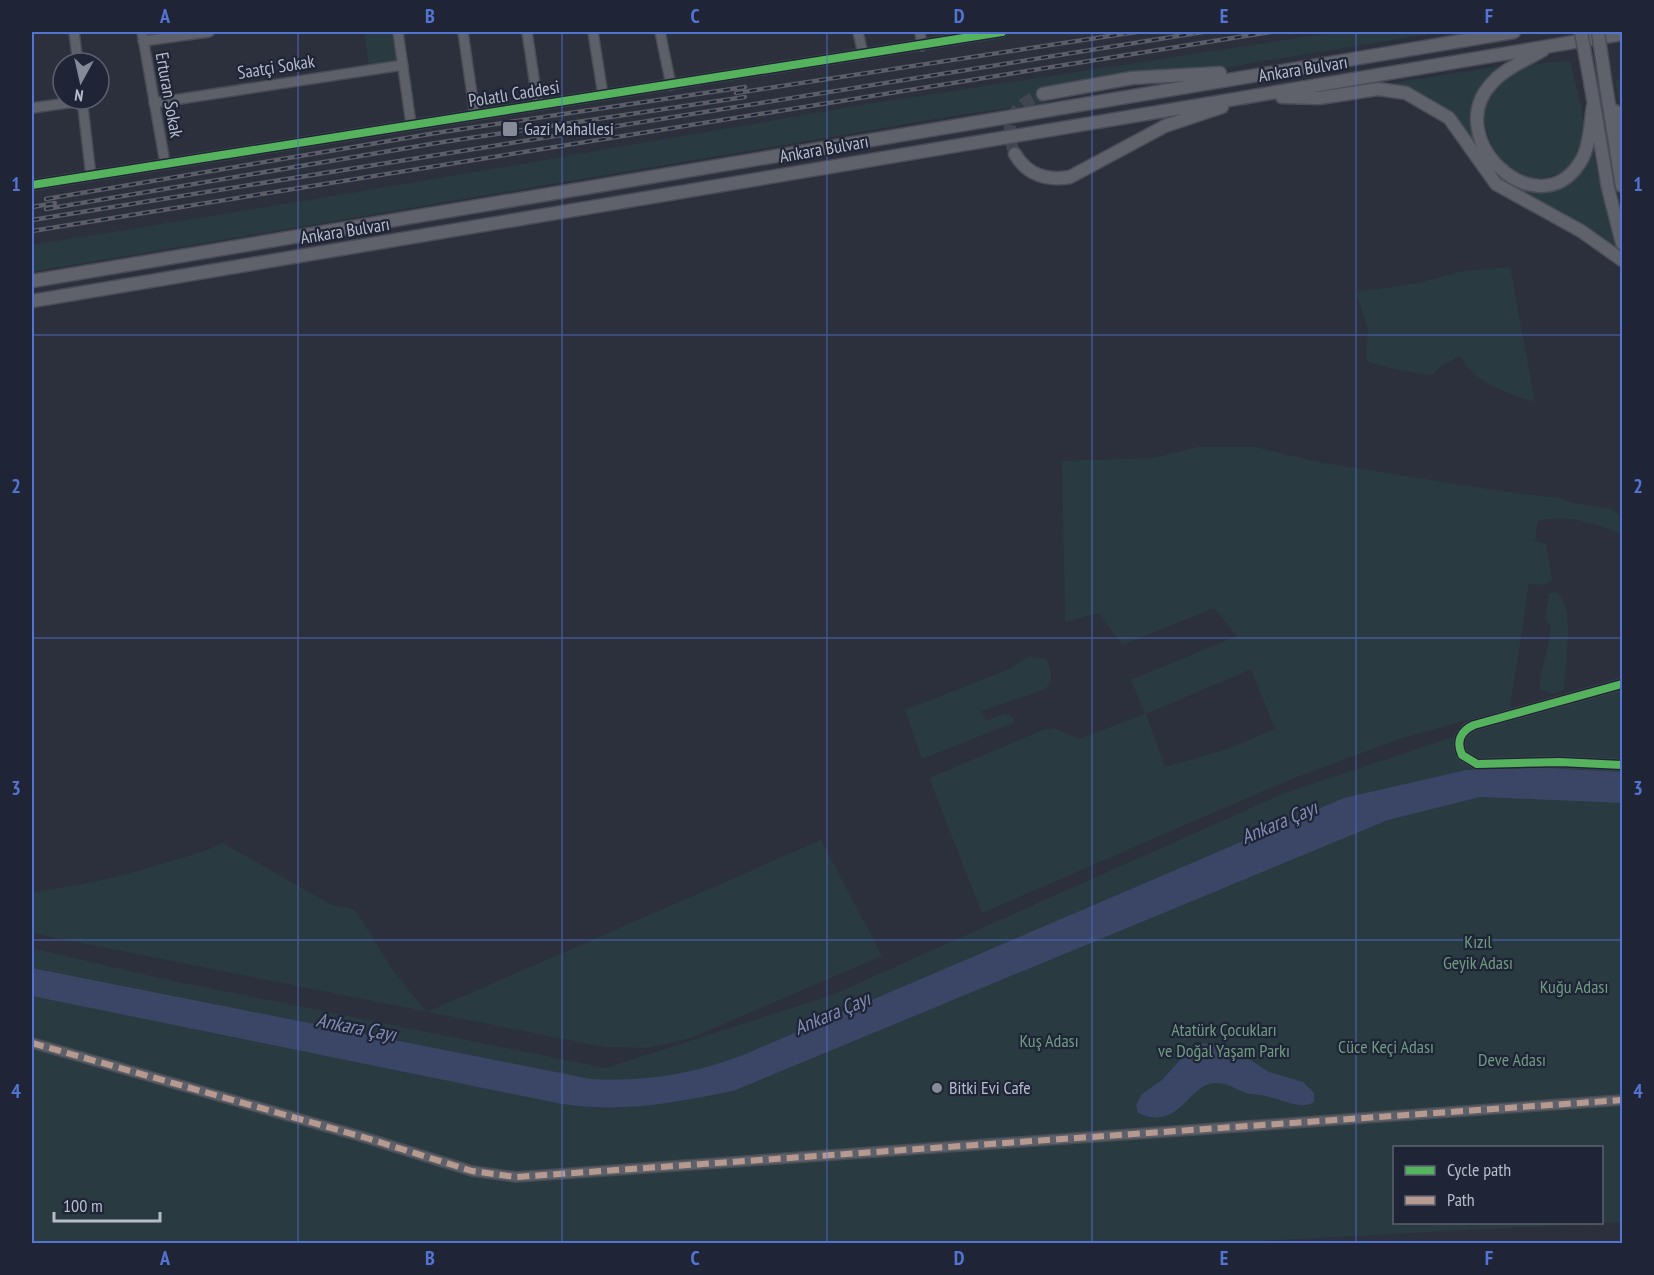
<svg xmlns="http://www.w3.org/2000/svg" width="1654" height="1275" font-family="'PT Sans Narrow',sans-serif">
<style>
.green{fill:#293a41;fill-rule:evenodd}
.water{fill:#3b4566}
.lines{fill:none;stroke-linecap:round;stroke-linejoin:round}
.major-tunnel{stroke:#414551;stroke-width:12;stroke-dasharray:12 6;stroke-linecap:butt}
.minor-casing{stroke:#484c55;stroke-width:12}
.major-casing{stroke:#4a4d58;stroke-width:15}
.minor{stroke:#5d6069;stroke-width:9}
.major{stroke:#5f626b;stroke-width:12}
.rail-casing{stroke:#5b5e67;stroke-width:4.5}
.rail{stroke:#1f2537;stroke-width:2;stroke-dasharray:7;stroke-linecap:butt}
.major-bridge-casing{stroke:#4a4d58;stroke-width:15;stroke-linecap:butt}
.major-bridge{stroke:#5f626b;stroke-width:12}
.quiet{stroke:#b69a8f;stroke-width:6;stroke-dasharray:12 6;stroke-linecap:butt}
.cycleway-casing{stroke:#1f2537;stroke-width:11}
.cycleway{stroke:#56b35d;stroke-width:8}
.grid{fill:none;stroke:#5374d3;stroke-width:1.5;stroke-opacity:0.55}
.poi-dot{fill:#868b99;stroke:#1f2537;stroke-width:2}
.labels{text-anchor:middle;stroke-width:4.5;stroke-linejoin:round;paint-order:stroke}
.street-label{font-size:18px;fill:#b7bccb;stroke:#1f2537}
.poi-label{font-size:18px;fill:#b7bccb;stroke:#1f2537;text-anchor:start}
.park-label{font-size:18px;fill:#6f9c81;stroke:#1f2537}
.water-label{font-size:20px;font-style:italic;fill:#7f8cb2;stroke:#1f2537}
.neatline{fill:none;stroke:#5374d3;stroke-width:2}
.grid-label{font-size:20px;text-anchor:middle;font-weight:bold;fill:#5374d3}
</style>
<rect width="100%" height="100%" fill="#2c303c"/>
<!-- green -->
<path class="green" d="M364 32H395L399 60 369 65Z
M1337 32H1441L1210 70 1138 71 1043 94 1046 103 965 114 32 272V245L364 191 862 105Z
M1621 51H1622V113L1615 80 1622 78Z
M1570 61C1576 89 1591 128 1580 156 1577 163 1569 167 1563 171 1502 206 1449 96 1516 70 1533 63 1552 62 1570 61Z
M1501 66V69C1448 104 1479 189 1541 190 1549 190 1555 190 1563 185 1574 178 1582 159 1590 148L1592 149 1616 248 1587 228 1499 182 1447 113 1429 97 1393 83Z
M1510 267 1535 402C1506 393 1474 383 1460 356L1442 365 1432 375 1390 368 1366 361 1368 330 1356 292 1414 284 1463 271Z
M1197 447H1255L1318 462 1507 492 1560 498 1573 503 1609 508 1622 516V534C1594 523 1568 514 1538 521L1535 541 1546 544 1552 581 1542 585 1529 584 1510 708 1402 738 1289 780 982 913 929 778 1043 730 1054 728 1079 739 1145 714 1131 680 1237 636 1214 608 1122 645 1099 613 1065 622 1062 461 1154 458ZM1251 669 1275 729 1227 749 1165 767 1146 714Z
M1557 592C1576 607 1565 666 1564 690L1553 694 1540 690C1539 667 1550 649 1551 626L1545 620 1549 593Z
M1028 657 1046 659C1052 671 1053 678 1046 689L981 711 986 721 1005 713 1014 719 1013 723 922 759 905 710 1007 670Z
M1622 684V1222L1202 1244H32V948L155 977 606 1068 832 995 1282 794 1567 699ZM1394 1148H1602V1222H1394Z
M821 840 882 956 691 1038 648 1048 604 1047 32 933V892C76 887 119 877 162 864 183 857 203 853 223 843L330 904 355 910 394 972 427 1012Z"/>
<!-- water -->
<path class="water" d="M1526 767 1622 772V803L1480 797 1388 820 733 1091C672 1103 625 1113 562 1104L32 996V968L591 1079C645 1082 693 1074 743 1055L1344 798 1466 770Z
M1201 1043 1229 1046 1269 1072 1303 1082 1314 1093V1102C1300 1111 1279 1098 1265 1096 1259 1094 1252 1095 1246 1093 1236 1089 1226 1082 1215 1083 1187 1084 1181 1132 1138 1113L1136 1105 1142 1094 1162 1080 1188 1051Z"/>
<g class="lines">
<!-- major-tunnel -->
<path class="major-tunnel" d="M1015 154C1002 124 1013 104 1043 94"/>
<defs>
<path id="minor" d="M74 32 78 63
M142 32 165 163
M398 32 411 124
M463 32 475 115
M527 32 538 105
M593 32 603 95
M660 32 671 85
M858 32 863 54
M920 32 922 46
M143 41 209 32
M82 99 91 176
M154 103 403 65
M32 108 82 101
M32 185 1002 32
M1622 684 1474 725C1460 731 1456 742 1462 755L1477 764 1560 762 1622 765
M32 1043 363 1137 472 1171 516 1177 1622 1100"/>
<path id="major" d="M1543 50C1526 60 1506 68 1493 82 1439 137 1536 228 1579 164 1590 149 1590 124 1593 106
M1606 86 1622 186
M1591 87 1608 188 1622 243
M1043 94 1132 78 1220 73
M1282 97 1319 98 1378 89 1406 93 1449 118 1496 184 1581 231 1622 260
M1615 111 1622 133
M1015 154C1027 175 1047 181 1070 177L1165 126 1222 107
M32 281 1514 32
M32 301 1622 34"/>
</defs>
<!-- minor casing -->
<use href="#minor" class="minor-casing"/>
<!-- major casing -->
<use href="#major" class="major-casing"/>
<!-- minor -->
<use href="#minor" class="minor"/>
<!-- major -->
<use href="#major" class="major"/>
<defs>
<path id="rail" d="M736 93 1136 32
M46 199 442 132 745 87
M32 207 55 203
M46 209 443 142 745 97
M32 220 1203 32
M32 231 1270 32"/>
</defs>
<!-- rail casing -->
<use href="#rail" class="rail-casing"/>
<!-- rail -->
<use href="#rail" class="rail"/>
<defs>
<path id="major-bridge" d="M1581 32 1591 87
M1598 32 1606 86"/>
</defs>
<!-- major-bridge casing -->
<use href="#major-bridge" class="major-bridge-casing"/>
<!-- major-bridge -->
<use href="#major-bridge" class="major-bridge"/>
<!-- quiet -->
<path class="quiet" d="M32 1043 363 1137 472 1171 516 1177 1622 1100"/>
<defs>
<path id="cycleway" d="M32 185 1002 32
M1622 684 1474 725C1460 731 1456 742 1462 755L1477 764 1560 762 1622 765"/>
</defs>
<!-- cycleway casing -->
<use href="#cycleway" class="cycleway-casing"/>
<!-- cycleway -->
<use href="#cycleway" class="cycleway"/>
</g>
<!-- grid -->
<path class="grid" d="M298 32V1244M562 32V1244M827 32V1244M1092 32V1244M1356 32V1244M32 335H1622M32 638H1622M32 940H1622"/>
<!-- markers -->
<g class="poi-dot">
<rect x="502" y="121" width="16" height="16" rx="3"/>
<circle cx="937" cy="1088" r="6"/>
</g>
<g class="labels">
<!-- street labels -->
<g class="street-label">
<text transform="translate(276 67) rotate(-9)" y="6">Saatçi Sokak</text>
<text transform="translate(1303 69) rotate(-9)" y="6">Ankara Bulvarı</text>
<text transform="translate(514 94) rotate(-9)" y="6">Polatlı Caddesi</text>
<text transform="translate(169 95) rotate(80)" y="6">Erturan Sokak</text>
<text transform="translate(824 149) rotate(-10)" y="6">Ankara Bulvarı</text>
<text transform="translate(345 231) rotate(-9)" y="6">Ankara Bulvarı</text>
</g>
<!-- poi labels -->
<g class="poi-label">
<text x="524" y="135">Gazi Mahallesi</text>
<text x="949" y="1094">Bitki Evi Cafe</text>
</g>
<!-- park labels -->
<g class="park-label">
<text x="1478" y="948">Kızıl<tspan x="1478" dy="21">Geyik Adası</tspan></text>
<text x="1574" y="993">Kuğu Adası</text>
<text x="1224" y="1036">Atatürk Çocukları<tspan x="1224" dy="21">ve Doğal Yaşam Parkı</tspan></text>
<text x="1049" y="1047">Kuş Adası</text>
<text x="1386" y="1053">Cüce Keçi Adası</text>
<text x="1512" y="1066">Deve Adası</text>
</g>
<!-- water labels -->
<g class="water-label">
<text transform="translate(1279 822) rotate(-23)" y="7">Ankara Çayı</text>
<text transform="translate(832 1013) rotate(-23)" y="7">Ankara Çayı</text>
<text transform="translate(356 1027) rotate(11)" y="7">Ankara Çayı</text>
</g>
</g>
<!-- border -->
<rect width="1654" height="1275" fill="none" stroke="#1f2537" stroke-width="66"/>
<!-- legend -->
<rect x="1393" y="1146" width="210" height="78" fill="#1f2537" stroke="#5c6172" stroke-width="1.5"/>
<rect x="1405" y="1166" width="30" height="9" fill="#56b35d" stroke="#5c6172" stroke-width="1.5"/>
<text x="1447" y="1176" font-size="18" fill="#b7bccb">Cycle path</text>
<rect x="1405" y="1196" width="30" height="9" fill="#b69a8f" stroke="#5c6172" stroke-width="1.5"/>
<text x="1447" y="1206" font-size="18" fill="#b7bccb">Path</text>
<!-- north arrow -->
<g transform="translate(81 81) rotate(188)"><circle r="28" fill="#1f2537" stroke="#5c6172" stroke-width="1.5"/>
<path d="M0-4.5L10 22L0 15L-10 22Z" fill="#868b99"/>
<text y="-9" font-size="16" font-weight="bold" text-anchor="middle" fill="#b7bccb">N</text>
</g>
<!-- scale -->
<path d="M54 1212v9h106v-9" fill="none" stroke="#b7bccb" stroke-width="3"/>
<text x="63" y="1212" font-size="18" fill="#b7bccb" stroke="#1f2537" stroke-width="4.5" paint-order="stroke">100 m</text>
<rect x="33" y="33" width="1588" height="1209" class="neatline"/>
<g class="grid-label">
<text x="165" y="23">A</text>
<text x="430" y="23">B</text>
<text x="695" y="23">C</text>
<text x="959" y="23">D</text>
<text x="1224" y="23">E</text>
<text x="1489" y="23">F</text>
<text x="16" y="191">1</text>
<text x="1638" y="191">1</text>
<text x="16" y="493">2</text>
<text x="1638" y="493">2</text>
<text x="16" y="795">3</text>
<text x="1638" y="795">3</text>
<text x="16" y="1098">4</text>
<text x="1638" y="1098">4</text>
<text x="165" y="1265">A</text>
<text x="430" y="1265">B</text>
<text x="695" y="1265">C</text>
<text x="959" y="1265">D</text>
<text x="1224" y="1265">E</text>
<text x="1489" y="1265">F</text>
</g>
</svg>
